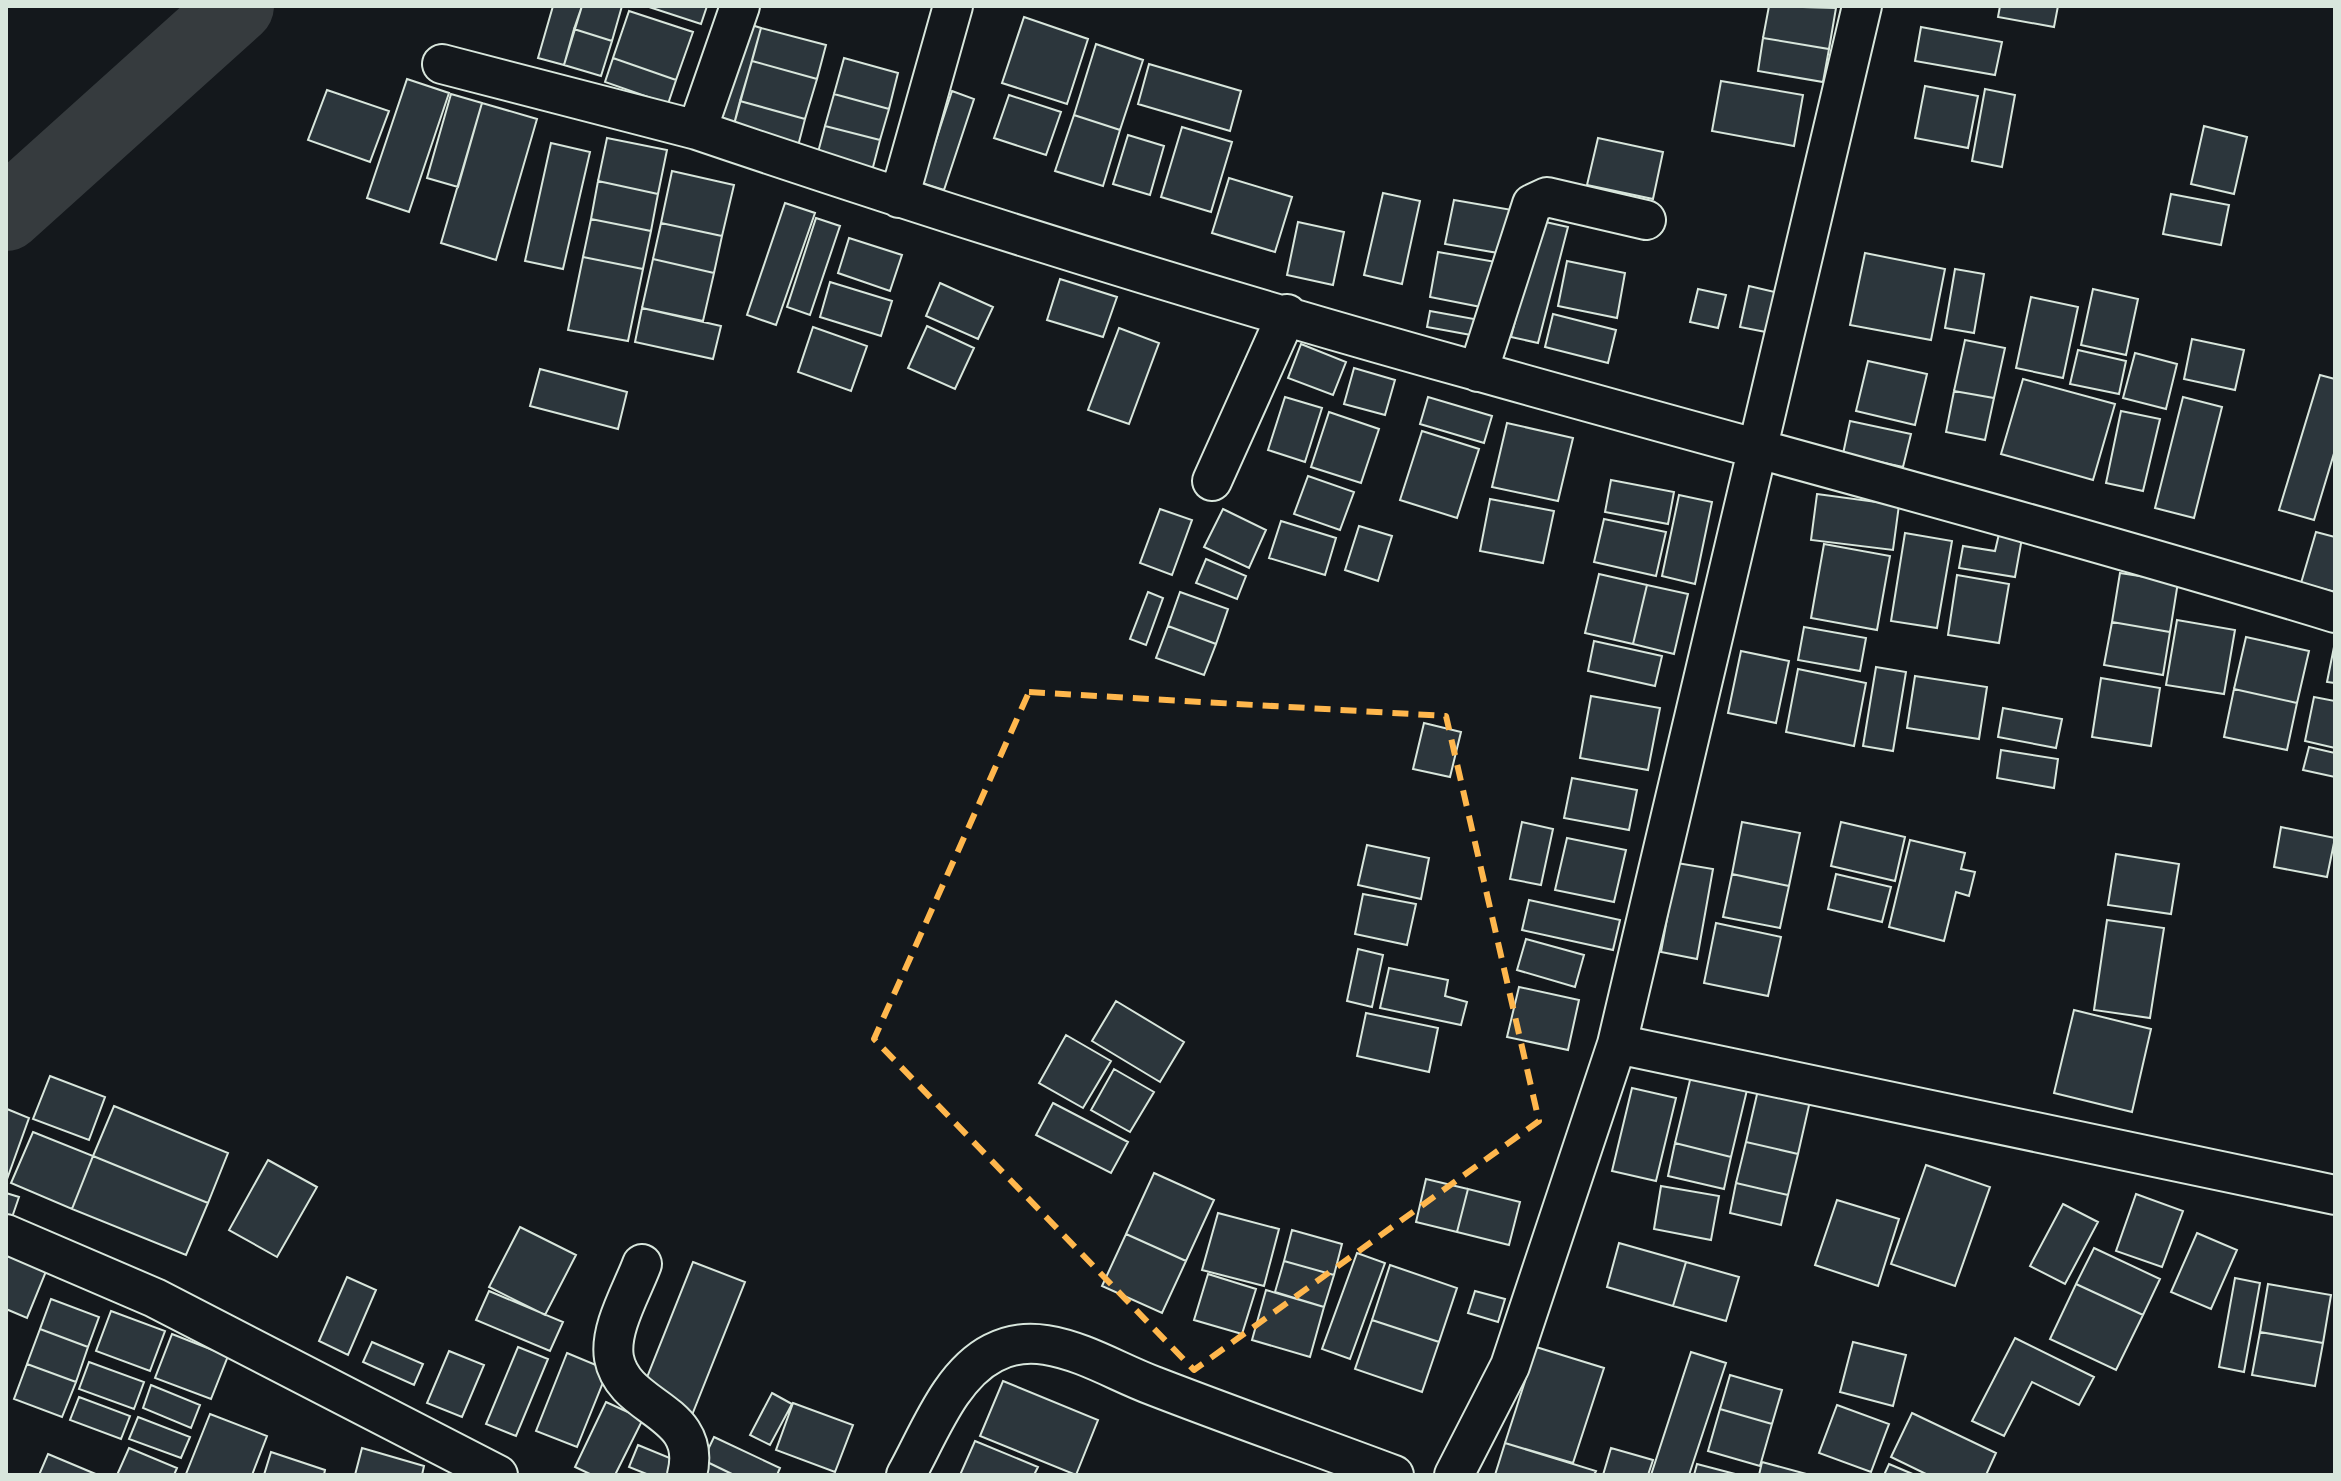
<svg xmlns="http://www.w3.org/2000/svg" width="2341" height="1481" font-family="Cabin,sans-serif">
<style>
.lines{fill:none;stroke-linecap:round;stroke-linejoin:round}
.river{stroke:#363b3e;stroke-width:74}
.building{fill:#2c363c;stroke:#d8e6dc;stroke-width:2}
.minor-casing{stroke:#d8e6dc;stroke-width:42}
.minor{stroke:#14181c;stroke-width:38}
.marked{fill:none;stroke:#ffb74d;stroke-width:6;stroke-dasharray:16 10;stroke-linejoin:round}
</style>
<rect width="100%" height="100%" fill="#14181c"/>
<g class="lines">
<!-- river -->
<path class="river" d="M6 214 237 6"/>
</g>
<!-- building -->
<path class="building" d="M553 6H582L564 65 538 58Z
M582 6H622L612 41 574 29Z
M646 6H707L701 24Z
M1769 6 1836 8 1829 49 1763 38Z
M2000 6H2058L2054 27 1998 17Z
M629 11 693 32 676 80 613 58Z
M1024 17 1088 39 1067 104 1002 83Z
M739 21 761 28 733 128 712 122Z
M1921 27 2002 42 1995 75 1915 61Z
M761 28 826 45 817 79 752 61Z
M574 29 612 41 601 76 564 65Z
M1763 38 1829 49 1823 82 1758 71Z
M1096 44 1143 60 1120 130 1074 115Z
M613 58 676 80 668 104 605 82Z
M844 58 898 73 889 109 834 94Z
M752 61 817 79 805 119 740 101Z
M1149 64 1241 91 1230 131 1138 104Z
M407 79 449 93 409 212 367 198Z
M1721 81 1803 95 1794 146 1712 131Z
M1925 86 1978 96 1968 148 1915 138Z
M1985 89 2015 95 2002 167 1972 161Z
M327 90 389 111 370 162 308 140Z
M952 91 974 99 944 190 922 183Z
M451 94 482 103 458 187 427 178Z
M834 94 889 109 880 140 825 126Z
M1009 95 1061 112 1046 155 994 138Z
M740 101 805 119 798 146 733 128Z
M482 103 537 119 496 260 441 243Z
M1074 115 1120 130 1103 186 1055 171Z
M825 126 880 140 872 171 817 156Z
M2204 126 2247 137 2234 194 2191 184Z
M1182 127 1232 142 1211 212 1161 197Z
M1128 135 1164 146 1150 195 1113 184Z
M607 138 667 150 658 194 598 181Z
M1598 138 1663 152 1653 199 1587 185Z
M551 143 590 152 563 269 525 261Z
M672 171 734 185 722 236 661 223Z
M1229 178 1292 197 1275 252 1212 233Z
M598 181 658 194 651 231 591 219Z
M1383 193 1420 201 1402 284 1364 275Z
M2171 194 2229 205 2221 245 2163 234Z
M1454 200 1512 210 1504 254 1445 244Z
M785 203 815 213 776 325 747 315Z
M816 218 840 226 810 315 787 307Z
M591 219 651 231 643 269 583 257Z
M1541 221 1568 227 1538 343 1511 337Z
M1298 222 1344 232 1333 285 1287 275Z
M661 223 722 236 714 273 653 259Z
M849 238 902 255 890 291 838 273Z
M1438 252 1496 262 1486 308 1430 297Z
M1865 253 1945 269 1931 340 1850 325Z
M583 257 643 269 628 341 568 330Z
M653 259 714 273 703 321 642 308Z
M1567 261 1625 273 1617 318 1558 306Z
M1955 269 1984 274 1974 333 1945 328Z
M1060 279 1117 297 1103 337 1047 320Z
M830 282 892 301 881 336 820 317Z
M940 283 993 307 978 339 926 316Z
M1749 286 1779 293 1771 333 1740 327Z
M1698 289 1726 295 1718 328 1690 322Z
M2093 289 2138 299 2126 355 2081 345Z
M2031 297 2078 307 2063 378 2016 368Z
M642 308 721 326 713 359 635 342Z
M1430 311 1485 321 1482 337 1427 327Z
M1553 314 1616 330 1608 363 1545 347Z
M927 326 974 348 955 389 908 368Z
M813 327 867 346 851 391 798 372Z
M1119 328 1159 343 1129 424 1088 410Z
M2192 339 2244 350 2235 390 2184 379Z
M1965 340 2005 348 1994 398 1954 391Z
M1301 344 1346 362 1333 395 1288 378Z
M2078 350 2126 361 2119 394 2070 384Z
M2135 353 2177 364 2166 409 2123 398Z
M1868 361 1927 374 1915 425 1856 411Z
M1354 368 1395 380 1385 415 1344 404Z
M540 369 627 392 618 429 530 406Z
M2320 375 2335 379V450L2314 520 2279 510Z
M2023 379 2115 404 2093 480 2001 454Z
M1954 391 1994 398 1985 440 1946 432Z
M1285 397 1322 408 1305 462 1268 450Z
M1428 397 1492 416 1484 443 1420 424Z
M2183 397 2222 407 2194 518 2155 508Z
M2121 411 2160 419 2143 491 2106 483Z
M1329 412 1379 429 1361 483 1311 467Z
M1850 421 1911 434 1903 467 1843 454Z
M1507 423 1573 438 1558 501 1492 487Z
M1422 431 1479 449 1457 518 1400 500Z
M1308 476 1354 492 1340 530 1294 514Z
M1611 480 1674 492 1668 524 1605 512Z
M1817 494 1899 505 1893 550 1811 540Z
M1679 495 1712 502 1695 584 1662 576Z
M1490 499 1554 511 1543 563 1480 551Z
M1160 509 1192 520 1172 575 1140 563Z
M1223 509 1266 530 1249 568 1204 547Z
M1604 519 1666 532 1656 576 1594 562Z
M1281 521 1336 538 1325 575 1269 558Z
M1359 526 1392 536 1378 581 1345 570Z
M2316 532 2335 537V592L2301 583Z
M1905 533 1952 541 1937 628 1891 621Z
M1999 534 2022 538 2015 577 1959 568 1963 546 1995 551Z
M1824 544 1890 556 1877 630 1811 618Z
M1206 559 1246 576 1237 599 1196 583Z
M2120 573 2178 582 2170 632 2112 622Z
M1599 574 1647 585 1633 644 1585 633Z
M1957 575 2009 584 1999 643 1948 635Z
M1647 585 1688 594 1674 654 1633 644Z
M1148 592 1163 598 1146 645 1130 639Z
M1180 592 1228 609 1216 644 1168 626Z
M2177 620 2235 630 2224 694 2166 685Z
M2112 622 2170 632 2163 675 2104 665Z
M1168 626 1216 644 1204 675 1156 658Z
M1804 627 1866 638 1860 671 1798 660Z
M2246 637 2309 651 2297 703 2234 689Z
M1594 641 1662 656 1655 686 1588 671Z
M2335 642V683L2327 682Z
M1741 651 1789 661 1776 723 1728 713Z
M1876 667 1906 672 1893 751 1863 746Z
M1798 669 1866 683 1854 746 1786 732Z
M1915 676 1987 687 1979 739 1907 728Z
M2101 678 2160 688 2151 746 2092 737Z
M2234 689 2297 703 2287 750 2224 737Z
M1591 696 1660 708 1648 770 1580 758Z
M2314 697 2335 701V748L2305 741Z
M2003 708 2062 719 2056 748 1998 737Z
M1424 723 1461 732 1450 777 1413 769Z
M2309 747 2335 753V777L2303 770Z
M2001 750 2058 759 2054 788 1997 778Z
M1572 778 1637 790 1629 830 1564 818Z
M1522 822 1553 829 1541 885 1510 879Z
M1742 822 1800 833 1789 886 1732 874Z
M1841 822 1905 837 1895 881 1831 866Z
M2281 827 2335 838 2327 877 2274 867Z
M1567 838 1626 850 1614 902 1555 890Z
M1910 840 1965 853 1961 869 1975 872 1969 896 1956 892 1944 941 1889 927Z
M1367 845 1429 858 1421 899 1358 885Z
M2116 854 2179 864 2171 914 2108 905Z
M1677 863 1713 869 1697 959 1661 952Z
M1732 874 1789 886 1780 928 1723 917Z
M1836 874 1891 887 1882 922 1828 909Z
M1363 894 1416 904 1407 945 1355 934Z
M1529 900 1620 920 1613 950 1522 930Z
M2107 920 2164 928 2150 1018 2094 1010Z
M1716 923 1781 937 1768 996 1704 983Z
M1526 939 1584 955 1575 987 1517 970Z
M1358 949 1383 955 1372 1007 1347 1001Z
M1389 968 1448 980 1445 996 1467 1002 1461 1025 1380 1008Z
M1519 987 1579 1000 1568 1050 1507 1037Z
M1116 1001 1184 1042 1160 1082 1092 1041Z
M2074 1010 2151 1029 2132 1112 2054 1093Z
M1366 1013 1438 1028 1429 1072 1357 1056Z
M1066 1035 1111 1061 1083 1108 1039 1083Z
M1114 1069 1154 1092 1130 1132 1091 1110Z
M50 1076 105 1097 89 1140 33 1119Z
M1691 1076 1747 1090 1731 1157 1675 1143Z
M1632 1088 1676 1098 1656 1181 1612 1171Z
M1758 1090 1810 1101 1798 1154 1746 1142Z
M1053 1103 1128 1142 1111 1173 1036 1135Z
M114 1106 228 1153 208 1203 93 1156Z
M7 1109 29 1118 6 1182V1112Z
M33 1132 93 1156 72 1209 11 1183Z
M1746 1142 1798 1154 1788 1195 1736 1183Z
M1675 1143 1731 1157 1724 1189 1668 1176Z
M93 1156 208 1203 186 1255 72 1209Z
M268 1160 317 1187 277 1257 229 1230Z
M1926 1165 1990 1187 1955 1286 1891 1264Z
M1154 1173 1214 1200 1186 1261 1126 1234Z
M1426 1179 1468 1189 1457 1232 1416 1222Z
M1736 1183 1788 1195 1781 1225 1730 1213Z
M1661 1186 1719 1196 1711 1240 1654 1229Z
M1468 1189 1520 1202 1509 1245 1457 1232Z
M6 1193 19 1197 9 1226 6 1225Z
M2136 1194 2183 1211 2162 1267 2116 1251Z
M1837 1200 1899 1219 1878 1286 1815 1265Z
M2063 1204 2098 1222 2065 1284 2030 1266Z
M1218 1213 1279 1229 1264 1286 1202 1270Z
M520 1227 576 1255 545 1315 489 1287Z
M1292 1230 1342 1244 1334 1275 1284 1261Z
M2197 1233 2237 1250 2211 1309 2171 1292Z
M1126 1234 1186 1261 1162 1313 1102 1286Z
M1619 1243 1686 1262 1673 1306 1607 1287Z
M6 1247 49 1264 27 1318 6 1309Z
M2094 1248 2160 1279 2143 1315 2076 1284Z
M1357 1253 1385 1263 1350 1359 1322 1349Z
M1284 1261 1334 1275 1324 1307 1275 1292Z
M693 1262 745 1282 692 1415 640 1395Z
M1686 1262 1739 1277 1726 1321 1673 1306Z
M1390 1265 1457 1288 1439 1342 1372 1320Z
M1208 1274 1256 1289 1242 1334 1194 1320Z
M347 1277 376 1290 348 1355 319 1341Z
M2235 1278 2260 1283 2244 1372 2219 1367Z
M2076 1284 2143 1315 2116 1370 2050 1339Z
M2268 1284 2331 1295 2323 1343 2260 1332Z
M1266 1290 1324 1307 1310 1357 1252 1340Z
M489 1291 563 1322 550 1351 476 1320Z
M1475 1291 1505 1299 1498 1322 1468 1313Z
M51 1299 99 1317 88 1347 40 1329Z
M111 1311 165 1331 150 1371 96 1351Z
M1372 1320 1439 1342 1422 1392 1355 1369Z
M40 1329 88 1347 76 1382 27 1364Z
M2260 1332 2323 1343 2315 1386 2252 1375Z
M172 1334 228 1356 211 1399 155 1378Z
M2015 1338 2094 1377 2079 1405 2032 1382 2004 1436 1972 1421Z
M372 1342 423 1364 414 1385 363 1362Z
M1853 1342 1906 1355 1893 1406 1840 1392Z
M518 1347 548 1359 516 1436 486 1424Z
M1536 1347 1604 1368 1573 1463 1505 1443Z
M449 1351 484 1365 462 1417 427 1403Z
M1691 1352 1726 1363 1689 1475H1651Z
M567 1353 608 1370 577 1447 536 1431Z
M89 1362 144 1382 134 1409 79 1389Z
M27 1364 76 1382 62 1417 14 1399Z
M1730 1375 1782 1390 1772 1424 1720 1409Z
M1003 1381 1098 1420 1076 1475 980 1436Z
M151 1385 200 1405 191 1428 143 1408Z
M772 1393 792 1404 770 1445 750 1435Z
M79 1397 130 1416 121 1439 70 1420Z
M606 1402 643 1419 615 1475H592L575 1467Z
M793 1403 853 1425 835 1472 776 1450Z
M1837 1405 1889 1424 1871 1472 1819 1453Z
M1720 1409 1772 1424 1760 1466 1708 1451Z
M1912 1413 1996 1453 1986 1475H1928L1891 1457Z
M210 1414 267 1436 252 1475 186 1474Z
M138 1417 190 1437 181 1458 129 1439Z
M714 1437 780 1468 777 1475H734L703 1460Z
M975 1441 1038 1467 1034 1475H960Z
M1505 1443 1596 1471 1594 1475H1495Z
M638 1445 682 1463 678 1475H649L629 1467Z
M129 1448 177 1468 174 1475H117Z
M362 1448 424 1466 422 1475H355Z
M1611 1448 1653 1460 1648 1475H1603Z
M271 1452 325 1470 324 1475H264Z
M48 1454 98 1475H39Z
M703 1460 734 1475H695Z
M1762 1462 1810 1475H1759Z
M1697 1464 1739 1475H1694Z
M1889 1464 1915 1475H1884Z"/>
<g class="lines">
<defs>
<path id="minor" d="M740 6 697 130C957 218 1220 300 1484 373 1768 453 2053 527 2335 613
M442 64 697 130
M899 198 953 6
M1478 372 1532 204 1547 197 1646 220
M1212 481 1287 314
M1617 1044 2335 1195
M6 1234 155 1298 498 1475
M642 1264C632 1291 609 1329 614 1358 624 1411 704 1409 687 1475
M906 1475C929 1434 950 1375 993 1353 1010 1344 1027 1342 1046 1345 1084 1351 1119 1373 1154 1386 1234 1417 1314 1445 1394 1475
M1454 1475 1510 1366 1617 1044 1862 6"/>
</defs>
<!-- minor casing -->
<use href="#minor" class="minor-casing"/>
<!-- minor -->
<use href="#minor" class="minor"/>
</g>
<!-- marked area -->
<path class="marked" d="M1029 692 1446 716 1539 1121 1194 1370 874 1039Z"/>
<!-- border -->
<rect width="2341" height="1481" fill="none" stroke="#d8e6dc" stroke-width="16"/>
</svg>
